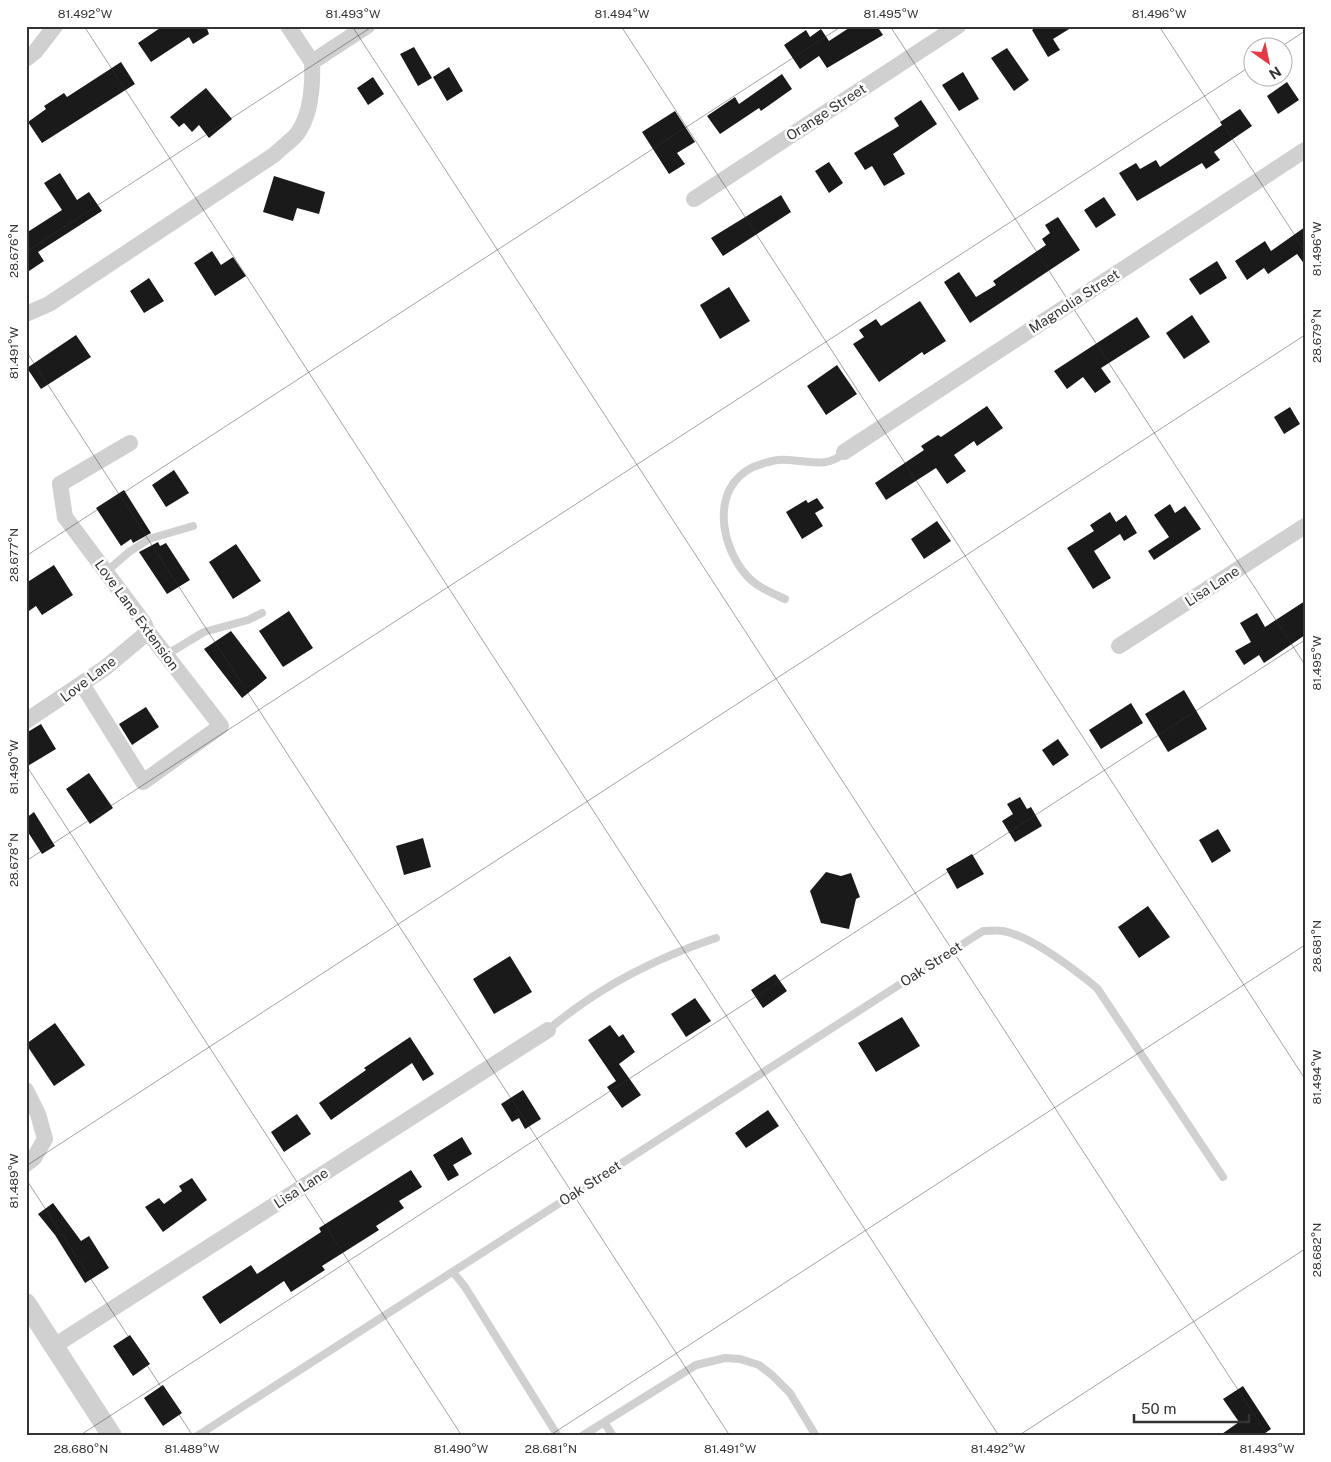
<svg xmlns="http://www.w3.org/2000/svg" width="1331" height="1462" font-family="'Public Sans',sans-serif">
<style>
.building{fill:#1a1a1a}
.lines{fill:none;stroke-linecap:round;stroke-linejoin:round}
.service{stroke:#d0d0d0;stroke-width:8}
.minor{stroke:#d0d0d0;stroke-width:16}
.tertiary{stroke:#d0d0d0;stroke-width:20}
.ticks{fill:none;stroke:#333;stroke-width:1;stroke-opacity:0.45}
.labels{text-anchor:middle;stroke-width:5;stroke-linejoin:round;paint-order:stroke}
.street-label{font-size:14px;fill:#333;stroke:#fff}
.neatline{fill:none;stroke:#333;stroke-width:2}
.ticks-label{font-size:12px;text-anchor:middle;fill:#333}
</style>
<rect width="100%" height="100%" fill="#fff"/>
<!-- building -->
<path class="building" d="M163 26H206L209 34 193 44 189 37 151 62 138 43Z
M852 26H877L883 35 827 68 819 56 800 69 784 45 806 30 810 37 821 29 829 41Z
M1038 26H1074L1053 39 1060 50 1048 57 1032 30Z
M414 47 432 78 418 86 400 54Z
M1007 48 1029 80 1014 91 991 58Z
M121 62 135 84 42 143 28 122 46 109 44 106 64 93 67 97Z
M449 67 463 91 447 101 433 77Z
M963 72 979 99 959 111 942 85Z
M782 74 792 89 761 111 759 108 720 134 707 116 735 97 739 104Z
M373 77 384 94 368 105 357 88Z
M1287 82 1299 100 1278 114 1267 96Z
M206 88 232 119 209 138 199 125 192 132 184 123 179 127 170 117Z
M921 100 937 124 893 154 905 174 884 186 872 166 865 170 854 153 899 126 894 118Z
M1240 109 1252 126 1214 152 1220 160 1206 169 1202 163 1137 201 1119 173 1136 163 1140 169 1156 160 1160 167 1222 125 1220 122Z
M675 111 695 142 677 153 685 164 669 174 642 132Z
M829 162 843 183 829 193 815 171Z
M60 173 77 200 89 192 102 211 38 252 44 261 26 273V233L62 210 44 183Z
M274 176 325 192 319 214 297 208 293 221 263 212Z
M781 195 791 212 723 256 711 238Z
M1104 197 1116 215 1096 228 1084 210Z
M1058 217 1080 250 970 323 944 282 959 272 976 297 996 285 993 281 1046 245 1042 239 1050 233 1045 225Z
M1305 227V265L1297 254 1268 274 1264 268 1247 280 1235 261 1265 241 1271 251Z
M212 251 221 265 233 257 246 276 215 296 194 263Z
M1217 261 1227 278 1200 295 1189 279Z
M149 278 164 301 144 313 130 291Z
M729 287 750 321 720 339 700 305Z
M920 301 946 341 924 355 922 352 879 382 853 344 864 337 859 330 876 319 881 326Z
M1192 315 1210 342 1184 359 1166 333Z
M1137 317 1150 337 1101 368 1111 382 1095 393 1083 377 1067 389 1054 371Z
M76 335 91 357 41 389 27 368Z
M837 365 857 394 826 415 807 386Z
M987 406 1003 428 977 446 974 441 954 455 966 471 947 484 936 468 886 500 875 483 924 450 921 446 938 435 941 437Z
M1290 407 1300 424 1284 434 1274 417Z
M174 470 189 493 166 507 152 485Z
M124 490 151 533 133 543 131 539 121 546 96 508Z
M817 498 824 508 815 513 823 526 802 539 786 512 806 500 808 503Z
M1170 504 1175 513 1185 506 1201 529 1154 560 1148 551 1169 537 1154 515Z
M1110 512 1116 522 1126 515 1137 533 1124 541 1120 534 1094 551 1111 578 1093 589 1067 548 1094 531 1090 525Z
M937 521 951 541 924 559 911 539Z
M158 542 160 546 166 543 190 580 167 594 139 552Z
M236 544 261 581 233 599 209 562Z
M54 565 73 595 42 615 36 606 26 613V583Z
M1305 601V635L1264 663 1259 655 1244 665 1235 651 1251 642 1240 623 1257 613 1265 627Z
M289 611 313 648 283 667 259 631Z
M231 631 267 678 242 698 204 649Z
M1184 690 1207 729 1168 752 1145 714Z
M1131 703 1143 723 1101 749 1089 730Z
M146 707 159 727 132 745 119 724Z
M41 724 56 749 26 767V733Z
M1058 739 1069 755 1053 766 1042 750Z
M89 773 113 808 90 824 66 789Z
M1020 797 1027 809 1031 807 1042 826 1015 842 1002 821 1013 814 1007 804Z
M34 812 55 846 42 854 26 829V818Z
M1218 829 1231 851 1212 863 1199 840Z
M423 838 431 867 404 875 396 846Z
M972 854 984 874 957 889 946 869Z
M826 872 841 876 851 873 860 897 856 899 849 929 821 923 810 891Z
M1148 906 1170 937 1139 958 1118 927Z
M510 956 532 992 494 1014 473 979Z
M775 974 787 991 763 1008 751 990Z
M695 998 711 1021 686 1037 671 1014Z
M902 1017 920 1046 876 1072 858 1043Z
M55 1023 85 1065 54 1086 26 1044Z
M610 1025 619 1037 623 1034 635 1052 619 1064 641 1095 622 1108 607 1087 616 1081 588 1040Z
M410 1037 434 1074 423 1081 412 1063 331 1120 319 1103 366 1070 364 1068Z
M523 1090 541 1119 525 1129 519 1118 512 1122 501 1104Z
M768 1110 779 1126 746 1148 735 1133Z
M297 1114 311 1134 284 1152 271 1132Z
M462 1137 472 1154 453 1165 459 1175 448 1181 433 1155Z
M411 1170 422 1187 399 1201 404 1208 376 1226 379 1230 322 1266 325 1270 291 1292 284 1281 220 1324 202 1297 251 1265 257 1274 321 1232 319 1228Z
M192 1178 207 1200 163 1232 145 1207 159 1198 164 1204 182 1191 179 1186Z
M53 1203 81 1241 89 1236 109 1268 85 1283 55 1235 38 1214Z
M130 1335 150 1364 133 1376 113 1346Z
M163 1385 182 1413 163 1426 144 1398Z
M1243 1386 1271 1429 1261 1436H1219L1239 1422 1223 1399Z"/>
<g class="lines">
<!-- service -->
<path class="service" d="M106 572 129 552 149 539 193 526
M785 599C772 593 757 587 747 576 720 546 710 488 753 467 761 464 770 461 778 460 798 458 829 471 844 452
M166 655 204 632 248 620 262 613
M548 1030C596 989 656 958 716 938
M453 1272 465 1287 558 1436
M604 1422 613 1436
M197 1436 983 931C989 931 996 930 1003 931 1031 936 1075 970 1097 988L1223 1177
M582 1436 696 1365 725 1358 740 1359 759 1365 772 1375 790 1393 816 1436"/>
<!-- minor -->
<path class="minor" d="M288 26 312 62
M26 59 35 52 55 26
M312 62 367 26
M694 199 958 26
M26 314 49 304 274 155C281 148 291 141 297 134 311 115 313 85 312 62
M844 452 1305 150
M1119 646 1305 526
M82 684 143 782 221 726 148 632 144 623 65 517 60 484 130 443
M26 721 105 668 148 632
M26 1090 38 1114 45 1139 34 1158 26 1164
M54 1346 548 1030"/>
<!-- tertiary -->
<path class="tertiary" d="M26 1303 112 1436"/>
</g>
<!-- ticks -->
<path class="ticks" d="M84 26 999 1436M352 26 1268 1436M621 26 1305 1079M890 26 1305 665M1159 26 1305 251M1279 48 1305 31M26 252 373 26M26 351 730 1436M26 556 842 26M26 765 462 1436M26 861 1254 64M26 1166 1305 335M26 1179 193 1436M79 1436 1305 640M549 1436 1305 945M1018 1436 1305 1249"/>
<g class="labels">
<!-- street labels -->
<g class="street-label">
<text transform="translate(826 112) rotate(-33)" y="5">Orange Street</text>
<text transform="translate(1074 301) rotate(-33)" y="5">Magnolia Street</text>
<text transform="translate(1212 586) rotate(-33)" y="5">Lisa Lane</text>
<text transform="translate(137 615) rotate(54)" y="5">Love Lane Extension</text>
<text transform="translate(88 679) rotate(-37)" y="5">Love Lane</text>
<text transform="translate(931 964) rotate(-33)" y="5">Oak Street</text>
<text transform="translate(590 1183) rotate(-33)" y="5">Oak Street</text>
<text transform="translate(301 1188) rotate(-33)" y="5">Lisa Lane</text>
</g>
</g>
<!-- border -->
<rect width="1331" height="1462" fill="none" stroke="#ffffff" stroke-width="55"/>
<!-- north arrow -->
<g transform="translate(1268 62) rotate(147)"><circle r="24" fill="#ffffff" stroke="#adadad"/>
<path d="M0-4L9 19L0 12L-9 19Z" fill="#e63946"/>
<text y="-8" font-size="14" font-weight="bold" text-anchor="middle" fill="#333333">N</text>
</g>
<!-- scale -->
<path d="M1134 1414v8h115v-8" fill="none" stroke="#333333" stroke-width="2.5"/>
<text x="1141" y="1414" font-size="15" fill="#333333" stroke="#ffffff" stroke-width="4" paint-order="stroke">50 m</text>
<rect x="28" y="28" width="1276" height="1406" class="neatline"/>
<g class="ticks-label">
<text x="85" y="18">81.492°W</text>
<text x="353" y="18">81.493°W</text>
<text x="622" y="18">81.494°W</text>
<text x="891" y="18">81.495°W</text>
<text x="1159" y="18">81.496°W</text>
<text transform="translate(1317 249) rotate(-90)" y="4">81.496°W</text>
<text transform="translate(14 251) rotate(-90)" y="4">28.676°N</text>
<text transform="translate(1317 336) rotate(-90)" y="4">28.679°N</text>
<text transform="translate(14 353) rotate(-90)" y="4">81.491°W</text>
<text transform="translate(14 555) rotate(-90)" y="4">28.677°N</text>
<text transform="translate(1317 663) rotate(-90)" y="4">81.495°W</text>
<text transform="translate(14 767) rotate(-90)" y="4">81.490°W</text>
<text transform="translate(14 860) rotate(-90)" y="4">28.678°N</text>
<text transform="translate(1317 946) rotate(-90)" y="4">28.681°N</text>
<text transform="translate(1317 1077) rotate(-90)" y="4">81.494°W</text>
<text transform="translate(14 1181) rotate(-90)" y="4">81.489°W</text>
<text transform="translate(1317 1250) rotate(-90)" y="4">28.682°N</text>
<text x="81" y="1453">28.680°N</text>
<text x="192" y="1453">81.489°W</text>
<text x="461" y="1453">81.490°W</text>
<text x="551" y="1453">28.681°N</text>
<text x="730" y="1453">81.491°W</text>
<text x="998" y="1453">81.492°W</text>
<text x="1267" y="1453">81.493°W</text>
</g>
</svg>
